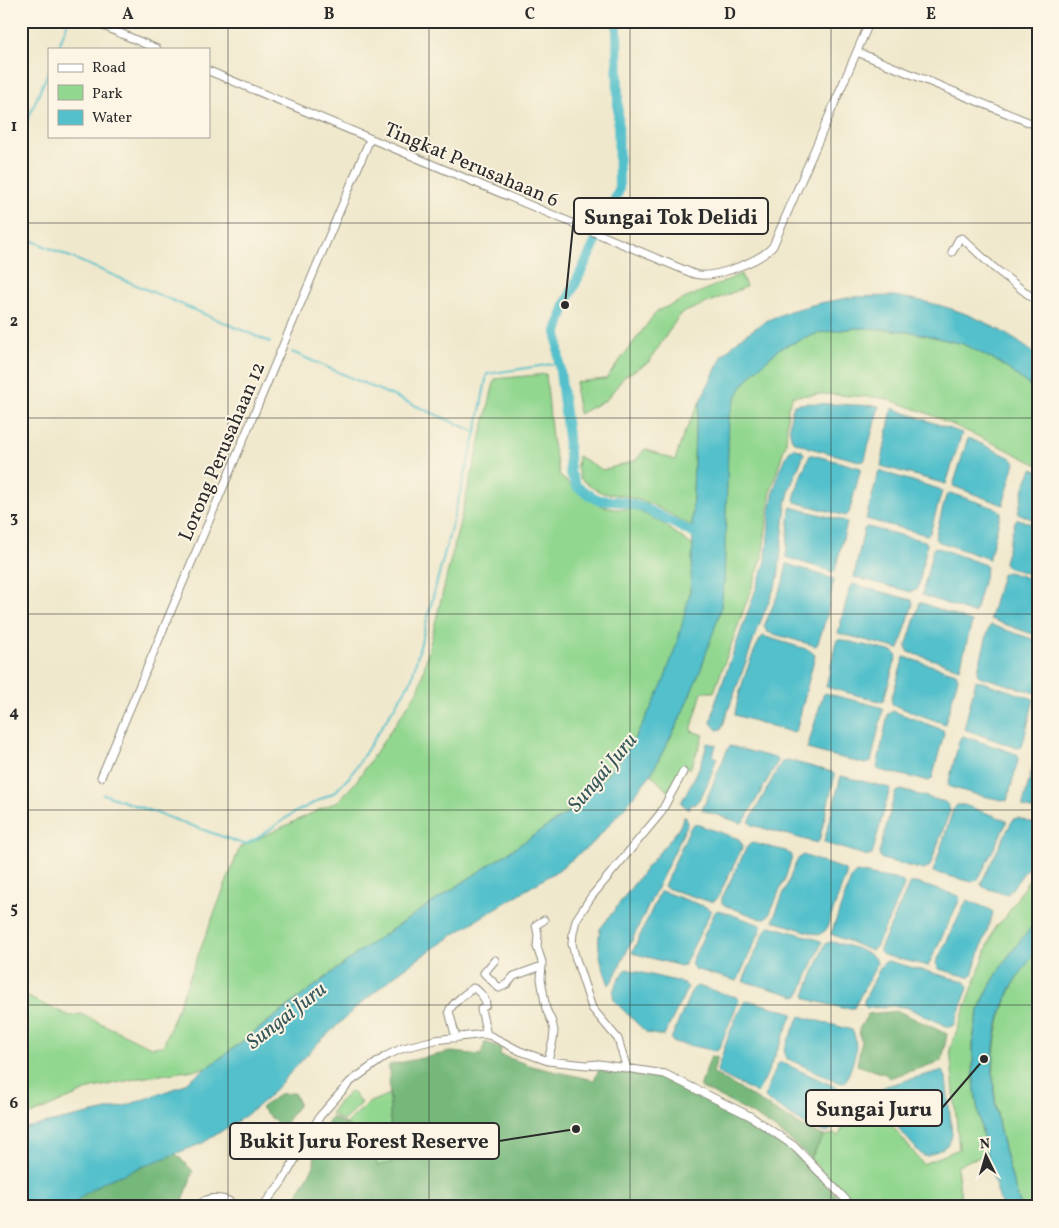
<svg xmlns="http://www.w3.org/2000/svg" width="1059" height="1228" font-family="Vollkorn,serif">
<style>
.green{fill:#92d790;stroke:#5e815e}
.forest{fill:#75b87a;stroke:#507252}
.water{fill:#53c0cb;stroke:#3f767b}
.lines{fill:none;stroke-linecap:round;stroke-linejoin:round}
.stream{stroke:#53c0cb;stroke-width:2}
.river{stroke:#53c0cb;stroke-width:10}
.minor-casing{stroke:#8e8a7c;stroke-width:9}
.minor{stroke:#fff;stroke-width:7}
.grid{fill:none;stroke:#2b2b2b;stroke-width:1;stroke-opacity:0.55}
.labels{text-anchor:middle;stroke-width:4;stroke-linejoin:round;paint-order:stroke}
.street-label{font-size:20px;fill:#2b2b2b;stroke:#fcf5e5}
.water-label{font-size:21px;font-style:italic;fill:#37585b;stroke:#fcf5e5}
.leader{fill:none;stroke:#2b2b2b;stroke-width:2}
.callout-dot{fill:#2b2b2b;stroke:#fcf5e5;stroke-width:2}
.callout{fill:#fcf5e5;stroke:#2b2b2b;stroke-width:2}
.callout-label{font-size:21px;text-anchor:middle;font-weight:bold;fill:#2b2b2b}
.neatline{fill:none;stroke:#2b2b2b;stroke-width:2}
.grid-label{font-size:16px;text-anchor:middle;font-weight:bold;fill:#2b2b2b}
</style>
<rect width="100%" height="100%" fill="#fcf5e5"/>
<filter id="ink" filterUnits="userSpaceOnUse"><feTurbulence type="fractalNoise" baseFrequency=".02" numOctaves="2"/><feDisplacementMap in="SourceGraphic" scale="10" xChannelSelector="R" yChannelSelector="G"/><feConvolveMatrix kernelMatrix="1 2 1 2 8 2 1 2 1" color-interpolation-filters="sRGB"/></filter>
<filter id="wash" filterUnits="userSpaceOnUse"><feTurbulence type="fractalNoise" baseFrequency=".0096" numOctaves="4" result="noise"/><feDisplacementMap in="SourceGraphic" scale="20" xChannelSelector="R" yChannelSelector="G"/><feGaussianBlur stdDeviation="1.12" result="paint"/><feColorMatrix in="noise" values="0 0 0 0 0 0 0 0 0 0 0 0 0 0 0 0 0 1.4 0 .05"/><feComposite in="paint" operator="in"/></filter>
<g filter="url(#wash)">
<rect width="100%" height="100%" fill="#f0e8cc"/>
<!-- green -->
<path class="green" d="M741 274 746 287 680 314 649 362 625 376 606 400 579 414 576 396V382L606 379 657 311Z
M855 328 886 329 917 333 963 344 1000 363 1038 392V465L1010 451 927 413 884 398 824 394 793 396 788 407 786 443 771 490 762 559 714 692H702L691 731 704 735 690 769 683 765 669 793 651 774 678 723 720 612 724 583 728 437 729 416 736 397 743 385 753 373 780 348 819 333Z
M546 374 552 439 560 476 582 495 597 504 614 509H634L662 523 693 546C692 561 692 577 690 592 681 642 658 707 629 748 613 771 592 791 572 810L367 946 207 1068 140 1078 93 1088 21 1119V994L70 1016 81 1014 151 1047 163 1046 240 847 338 801 355 783 419 689 495 379Z
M701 399 695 431 692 526 651 504 625 496 603 493 591 487 580 478 577 468 578 456 603 470 635 461 645 449 675 460 683 436Z
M1038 864C1038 878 1040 906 1038 918 1036 924 1015 947 1010 954 999 969 989 987 981 1004 964 1044 977 1113 987 1155L970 1160 957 1167 962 1207H857L810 1159 824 1136 834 1134 838 1136 863 1095 869 1097 923 1164 959 1149 950 1049 995 927 1005 918Z
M1038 948V1207H1021C996 1129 974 1043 1022 970 1027 962 1032 954 1038 948Z
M351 1091 362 1103 343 1121 331 1114 336 1105Z
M390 1094 391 1163 377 1166 345 1124 370 1102Z"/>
<!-- forest -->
<path class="forest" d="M898 1011 947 1034 942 1061 889 1078 885 1074 857 1065 861 1044 859 1029 868 1014Z
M485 1042 501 1048 500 1055 535 1067 594 1080 600 1068 665 1077 751 1122 795 1153 848 1207H303L293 1201 314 1166 315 1143 332 1117 363 1134 374 1147 377 1166 391 1163 389 1065 451 1052 481 1055Z
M711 1056 717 1057 713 1073 803 1127 824 1136 810 1159C779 1126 740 1107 700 1087Z
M294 1093 299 1104 282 1128 261 1108 279 1094Z
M175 1153 193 1171 183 1202 177 1207H69C90 1181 145 1165 175 1153Z"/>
<!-- water -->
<path class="water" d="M893 296C953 305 989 319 1038 356V392L1000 363 963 344 917 333 886 329 855 328 819 333 780 348 753 373 743 385 736 397 729 416 724 583 720 612 701 669 678 723 651 774 624 808 593 843 557 871 467 926 422 956 394 976 357 1007 317 1044 266 1099 245 1116 203 1143 106 1181 86 1193 69 1207H21V1129L125 1106 181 1086 222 1057 367 946 572 810 599 784 629 748 651 708 663 683 678 640 690 592 693 546 692 526 695 431 701 399 723 355 740 338 768 320 790 311 820 303 853 297Z
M806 403 879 406 865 459 863 462 810 448 793 441C787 431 790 415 794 405Z
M892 408 962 433 946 484 881 466Z
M969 438 1011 458 1015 462 1003 505 953 486 967 441Z
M793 448 802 451 804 454 790 488 786 504 778 579 758 628 723 725 721 729 717 730 711 723 715 704 766 561 770 512 774 490 779 473 789 451Z
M810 455H813L861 468 849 513 846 516 795 502 794 499 801 475Z
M1032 469 1038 471V522L1018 513 1024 487Z
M879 471 939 489 942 491 930 533 927 535 866 519Z
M950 493 998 509 1001 512 989 559 937 541 935 538 946 496Z
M791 507 845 521 847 523 835 570 833 572 786 557 790 510Z
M1018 519 1038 526V577L1007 567 1004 562 1015 522Z
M867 527 925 541 927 544 918 589 911 592 854 577 864 529Z
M936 547 985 565 987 567 975 612 973 613 922 595 933 549Z
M787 564 834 579 827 615 818 643 816 646 767 632 764 626 783 583Z
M1008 572 1038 581V636L990 619 1002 574Z
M852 584 912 600 913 604 899 649 838 633 850 587Z
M920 602 972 622 960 668 908 652 906 647Z
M991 625 1038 641V689L1035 693 979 676 977 674 989 627Z
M763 636 809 650 815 655 797 728 795 731 791 732 735 715C736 700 753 646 763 636Z
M838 639 894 652 897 655 883 702 826 687 836 642Z
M904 657 956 673 958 678 945 724 893 705 891 700Z
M976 680 1034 699 1022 747 1017 748 964 729Z
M825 693 880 707 883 709 871 762 865 764 807 749 823 695Z
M893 711 943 730 944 733 932 779 929 781 879 770 877 768 888 714Z
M963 736 1017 754 1019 757 1007 801 978 795 950 787 948 785 960 738Z
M707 743 716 745 713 756 717 758C711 773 706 794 694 805L691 804 688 809 681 803C691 783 703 765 707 743Z
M730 746 775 758 778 761 745 820 741 823 702 810 728 748Z
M787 760 832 772 835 775 819 841 817 843 752 825 749 822 781 763Z
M1038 760V811L1023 807V803L1034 763Z
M841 776 890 788 872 855 868 856 824 843Z
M901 790 945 802 948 805 950 810 930 866 924 870 882 859 879 854 895 793Z
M957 805H964L1006 820V824L980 876 977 880 972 882 933 872 953 810Z
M686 816 687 825 614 978 609 985C602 965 596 950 600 929L646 868 677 831 681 824 683 817Z
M1018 818 1038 825V854L1007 895 983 887 981 884 983 879 1011 823 1014 819Z
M696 824 739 839 743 846 717 899 711 902 666 888 664 886 690 828 693 825Z
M753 843 786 851 792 856 786 876 769 915 766 918 761 919 724 905 722 903V898L747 847 750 844Z
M803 855 845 870 846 875 826 930 819 935 773 921 774 917 797 860Z
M856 872 899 880 903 882 904 886 876 947 871 951 831 934 852 876Z
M910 883H916L959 896 960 899 928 966 883 955 880 952V949Z
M660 892H664L706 907 711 911 684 965 681 966 632 953Z
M967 900 991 910 993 913 972 975 968 977 939 969 936 963Z
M718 910 761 925V929L737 981 694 969 691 963 715 912Z
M1038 919C1038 928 1039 938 1038 946 1037 952 1019 974 1015 981 1010 988 1007 997 1004 1005 979 1069 1001 1144 1021 1207H1002C985 1153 960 1059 981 1005 994 973 1016 945 1038 919Z
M771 926C780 929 817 938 822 942L799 996H796L743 981 766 929 768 927Z
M830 942C839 942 866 951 873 957 877 959 876 960 877 964L854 1008H842L807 999 805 995 825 944Z
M888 961 966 982 968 988 954 1025 949 1027 906 1007 895 1006 867 1008 864 1005V1001L881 966 885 962Z
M626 969 684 983 688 987 664 1036 647 1033 615 1002C609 990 619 980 626 969Z
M697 986 736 997 739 1000 720 1046 717 1051 673 1042 671 1039 692 990Z
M747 1000 790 1012 793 1014 764 1081 757 1093 718 1073 717 1070C723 1053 735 1011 747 1000Z
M800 1016 852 1030C861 1046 852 1065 846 1081L843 1083 838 1082 786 1058 784 1049Z
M781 1062 849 1093 851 1099 833 1128 827 1132H823L806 1125 767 1100 765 1097 768 1087 778 1064Z
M940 1071 943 1072 946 1077 952 1135C950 1148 938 1150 928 1156H924L920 1153C912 1144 877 1105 878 1094 879 1089 882 1088 886 1086Z"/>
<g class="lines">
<!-- stream -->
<path class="stream" d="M58 49 68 21
M21 135 49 70
M21 236 270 342
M292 352 476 432
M103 794 243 844 248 843 256 839 292 814 335 792 351 775 411 681 476 432 487 374 559 363"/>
<!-- river -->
<path class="river" d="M617 21 619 190 607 218 565 305 557 332 559 363 568 437 570 472 577 487 598 500 623 502 644 508 703 538"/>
</g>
</g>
<g filter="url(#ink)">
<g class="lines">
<defs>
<path id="minor" d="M92 21 157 49
M857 52 1038 126
M209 71 694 274C712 280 761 261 773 246L870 21
M952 252 959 239 962 238 993 267 1038 302
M101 777 370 139
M544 920 536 925 538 935 537 947 542 962 541 979 546 1009 552 1022 554 1031 553 1040 548 1061
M495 960 484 973 499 988 507 984 514 976 542 966
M456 1038 449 1011C453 1002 465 994 473 988 479 990 486 999 486 1005L481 1009 487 1035
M627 1069 618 1039 592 1008 590 1002 575 956 572 944 573 933 576 920 591 897 660 814 683 772
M198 1207C205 1195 228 1196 236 1207
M262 1207 282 1182 320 1116 350 1082 386 1056 403 1048 435 1040 484 1034 491 1036 520 1051 548 1061 587 1065 599 1064 665 1074 750 1116 794 1146 853 1207"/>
</defs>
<!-- minor casing -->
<use href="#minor" class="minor-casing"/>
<!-- minor -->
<use href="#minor" class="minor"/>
</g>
</g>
<!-- grid -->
<path class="grid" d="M228 21V1207M429 21V1207M630 21V1207M831 21V1207M21 223H1038M21 418H1038M21 614H1038M21 810H1038M21 1005H1038"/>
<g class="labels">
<!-- street labels -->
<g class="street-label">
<text transform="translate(472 164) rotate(23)" y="7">Tingkat Perusahaan 6</text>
<text transform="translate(221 451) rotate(-67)" y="7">Lorong Perusahaan 12</text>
</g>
<!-- water labels -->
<g class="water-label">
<text transform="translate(602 772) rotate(-50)" y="7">Sungai Juru</text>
<text transform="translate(286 1015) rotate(-38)" y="7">Sungai Juru</text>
</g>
</g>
<!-- callouts -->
<path class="leader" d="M565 305L574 216M984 1059L942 1108M576 1129L499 1141"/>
<g class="callout-dot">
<circle cx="565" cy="305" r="5"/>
<circle cx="984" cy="1059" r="5"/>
<circle cx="576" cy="1129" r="5"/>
</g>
<g class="callout">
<rect x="574" y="198" width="194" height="36" rx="5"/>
<rect x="806" y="1090" width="136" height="36" rx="5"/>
<rect x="230" y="1123" width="269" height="36" rx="5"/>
</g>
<g class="callout-label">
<text x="671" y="224">Sungai Tok Delidi</text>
<text x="874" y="1116">Sungai Juru</text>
<text x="364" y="1148">Bukit Juru Forest Reserve</text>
</g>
<!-- margin -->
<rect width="1059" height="1228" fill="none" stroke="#fcf5e5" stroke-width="55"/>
<!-- legend -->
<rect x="48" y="48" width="162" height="90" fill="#fcf5e5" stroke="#a8a49b"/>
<rect x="58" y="64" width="25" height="8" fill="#ffffff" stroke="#a8a49b"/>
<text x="92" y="72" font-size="15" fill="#2b2b2b">Road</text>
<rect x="58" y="85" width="25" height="15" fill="#92d790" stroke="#a8a49b"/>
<text x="92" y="98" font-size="15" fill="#2b2b2b">Park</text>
<rect x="58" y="110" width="25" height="15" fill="#53c0cb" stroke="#a8a49b"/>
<text x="92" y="122" font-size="15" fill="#2b2b2b">Water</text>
<!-- north arrow -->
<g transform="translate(986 1156) rotate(355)" stroke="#fcf5e5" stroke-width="4" paint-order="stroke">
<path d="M0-4L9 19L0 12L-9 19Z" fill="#2b2b2b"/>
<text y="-8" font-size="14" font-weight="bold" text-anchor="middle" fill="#2b2b2b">N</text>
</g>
<rect x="28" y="28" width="1004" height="1172" class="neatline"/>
<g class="grid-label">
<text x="128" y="19">A</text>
<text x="329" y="19">B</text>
<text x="530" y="19">C</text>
<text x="730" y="19">D</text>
<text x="931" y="19">E</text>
<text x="14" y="131">1</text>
<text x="14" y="326">2</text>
<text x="14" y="522">3</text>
<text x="14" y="717">4</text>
<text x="14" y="913">5</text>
<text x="14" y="1108">6</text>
</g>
</svg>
